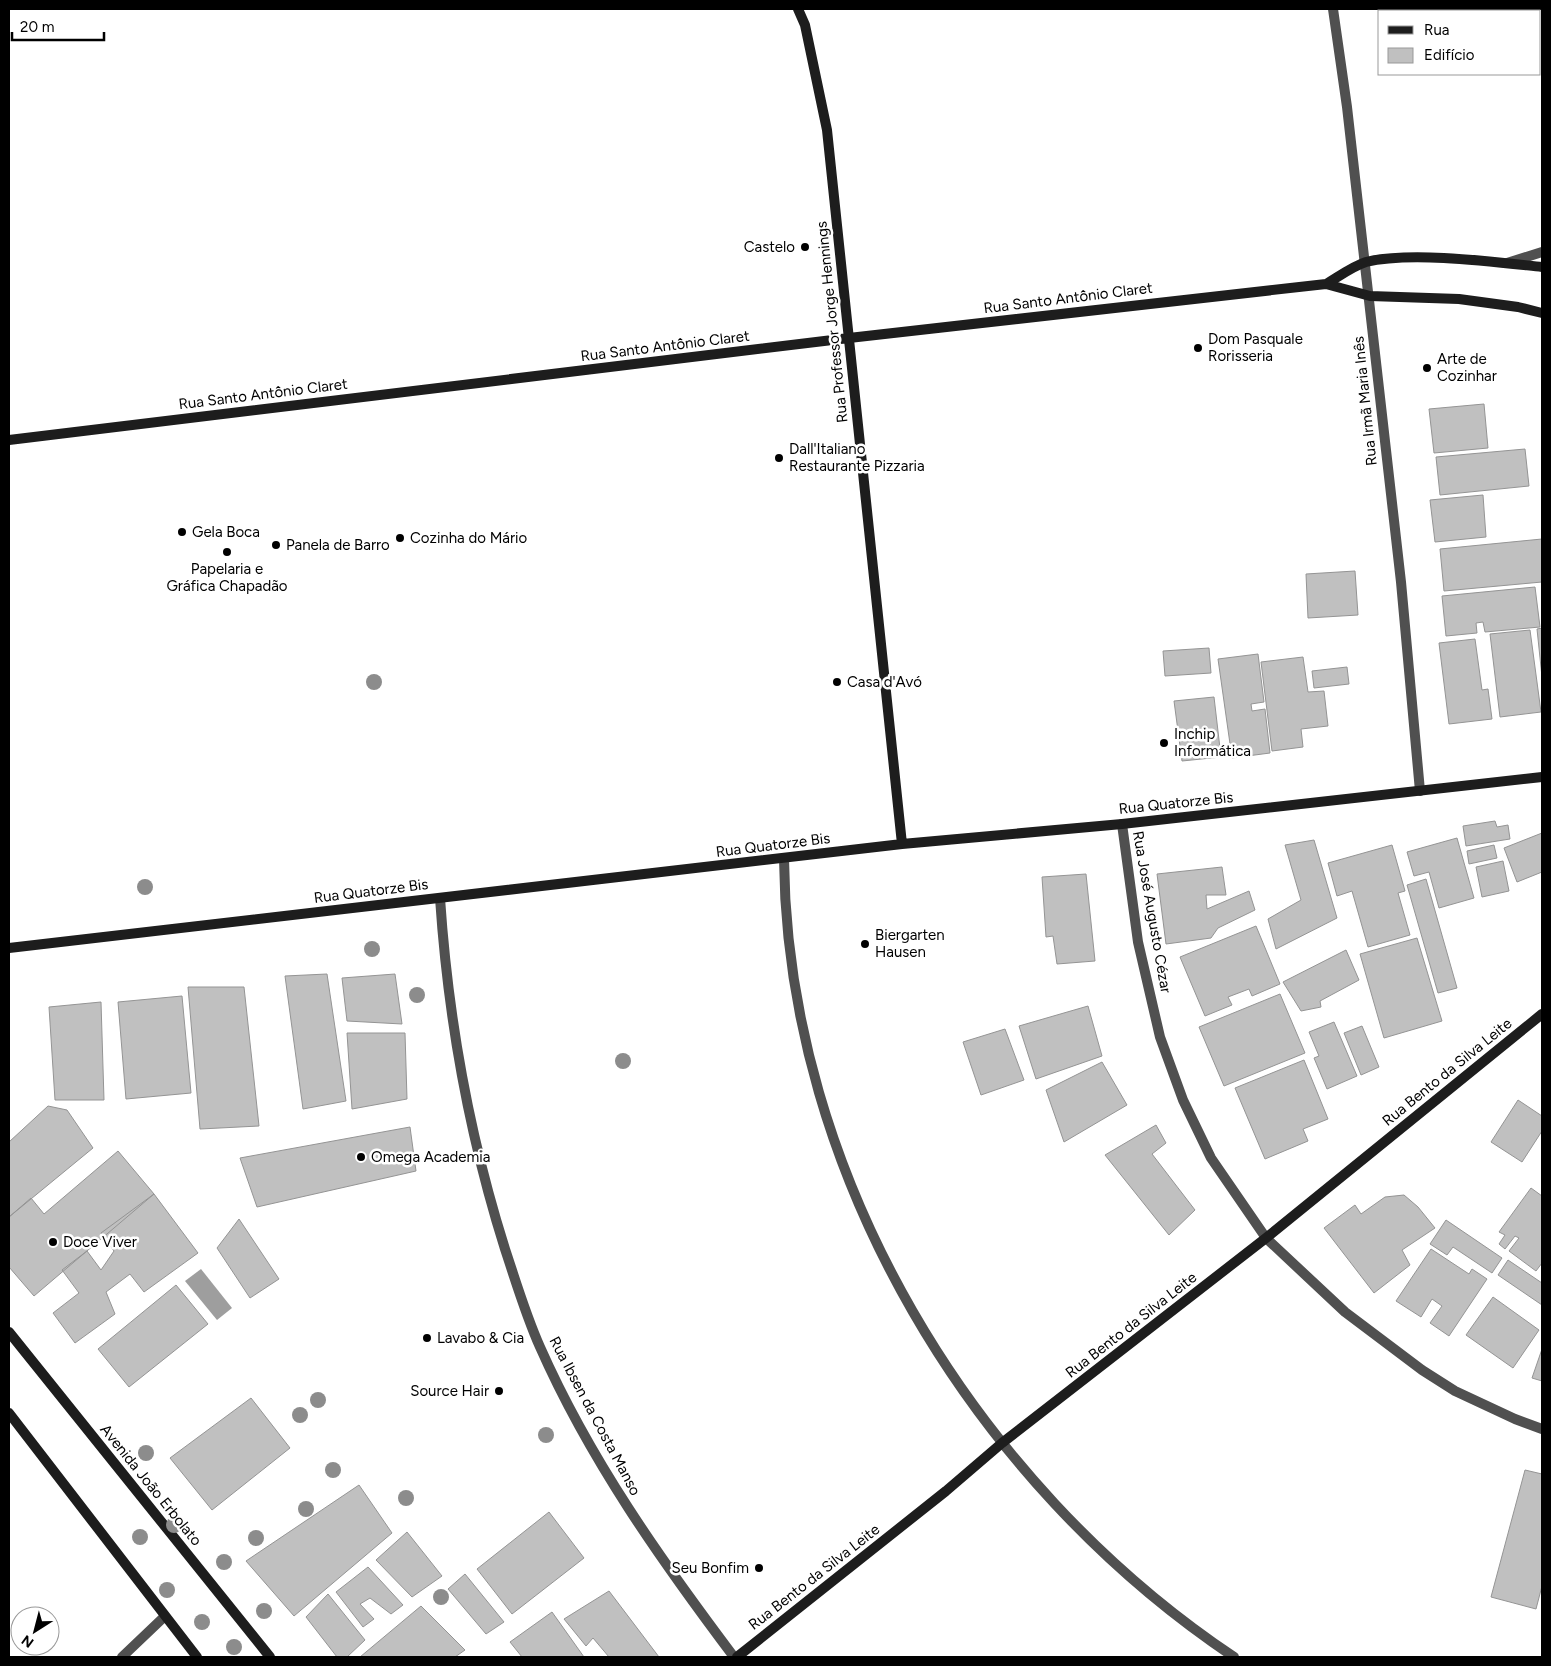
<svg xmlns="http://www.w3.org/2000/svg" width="1551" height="1666" font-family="Figtree,sans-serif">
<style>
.water{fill:#9e9e9e}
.building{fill:#c0c0c0;stroke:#949494}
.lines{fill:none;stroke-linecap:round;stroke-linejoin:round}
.street{stroke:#505050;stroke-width:10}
.secondary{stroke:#1d1d1d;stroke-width:10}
.tree{fill:#8c8c8c}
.poi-dot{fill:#000;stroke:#fff;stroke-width:2}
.labels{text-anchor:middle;stroke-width:5;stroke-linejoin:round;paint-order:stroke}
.poi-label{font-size:15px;fill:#000;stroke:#fff;text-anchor:start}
.street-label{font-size:15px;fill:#000;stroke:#fff}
</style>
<rect width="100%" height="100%" fill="#fff"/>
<!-- water -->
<path class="water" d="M201 1269 232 1308 217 1320 185 1281Z"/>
<!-- building -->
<path class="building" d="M1484 404 1488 448 1434 453 1429 409Z
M1525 449 1529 486 1440 495 1436 457Z
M1483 495 1486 537 1435 542 1430 500Z
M1542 539V582L1444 591 1440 549Z
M1355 571 1358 615 1308 618 1306 574Z
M1535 587 1540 627 1485 632 1483 622 1476 623 1477 633 1446 636 1442 596Z
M1542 628V677L1537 629Z
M1530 630 1541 712 1500 717 1490 634Z
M1475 639 1482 690 1488 689 1492 719 1449 724 1439 643Z
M1209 648 1211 673 1165 676 1163 651Z
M1258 654 1264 702 1251 704 1252 711 1265 709 1270 753 1232 758 1218 659Z
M1303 657 1308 692 1324 691 1328 726 1301 729 1303 747 1272 751 1261 662Z
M1347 667 1349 684 1314 688 1312 671Z
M1214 697 1221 757 1182 761 1174 701Z
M1495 821 1497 827 1508 825 1510 839 1466 846 1463 826Z
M1542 833V872L1517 882 1504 848Z
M1457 838 1474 898 1439 908 1429 872 1414 876 1407 852Z
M1314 840 1337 918 1276 949 1268 919 1301 900 1285 845Z
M1392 845 1405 891 1398 893 1410 935 1368 947 1352 891 1337 896 1328 863Z
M1494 845 1497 858 1469 864 1467 851Z
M1503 861 1509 891 1482 897 1476 867Z
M1222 867 1226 895H1206L1207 909 1249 891 1255 910 1218 928 1211 938 1166 944 1157 874Z
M1086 874 1095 961 1057 964 1053 936 1046 937 1042 877Z
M1426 879 1457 988 1438 993 1407 885Z
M1256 926 1280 984 1252 996 1249 989 1228 997 1232 1005 1205 1016 1180 957Z
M1417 938 1442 1021 1384 1038 1360 954Z
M1346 950 1359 980 1320 1001 1321 1007 1301 1011 1283 982Z
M327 974 346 1101 303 1109 285 976Z
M395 974 402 1024 347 1021 342 978Z
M188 987H244L259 1126 200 1129Z
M1280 994 1305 1053 1224 1086 1199 1027Z
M182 996 191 1093 126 1099 118 1002Z
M101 1002 104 1100H55L49 1007Z
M1088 1006 1102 1056 1036 1079 1019 1026Z
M1334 1022 1357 1076 1327 1089 1314 1058 1319 1056 1309 1032Z
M1362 1026 1379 1067 1361 1075 1344 1033Z
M1005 1029 1024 1080 981 1095 963 1042Z
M347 1033H405L407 1099 352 1109Z
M1304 1060 1328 1119 1303 1129 1308 1141 1265 1159 1235 1088Z
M1102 1062 1127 1105 1064 1142 1046 1090Z
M1518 1100 1542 1116V1131L1522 1162 1491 1142Z
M48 1106 67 1110 93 1148 9 1217V1142Z
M1156 1125 1166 1143 1152 1154 1195 1210 1169 1235 1105 1155Z
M410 1127 416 1171 257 1207 240 1158Z
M118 1151 154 1194 34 1296 9 1267V1217L31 1198 44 1214Z
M1531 1188 1542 1196V1263L1536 1271 1509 1251 1519 1238 1515 1236 1505 1249 1499 1244 1505 1235 1499 1232Z
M154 1194 198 1253 144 1292 130 1274 106 1292 115 1314 75 1343 53 1313 79 1293 62 1270 87 1251 101 1270 114 1251 101 1233Z
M1404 1195 1418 1207 1435 1228 1402 1250 1410 1265 1374 1293 1324 1228 1355 1205 1361 1214 1385 1197Z
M239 1219 279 1279 250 1298 217 1248Z
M1446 1220 1502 1258 1492 1273 1453 1247 1447 1255 1430 1244Z
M1431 1249 1469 1274 1472 1269 1487 1279 1449 1336 1430 1323 1442 1306 1432 1299 1421 1317 1396 1301Z
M1508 1260 1542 1283V1305L1498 1275Z
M176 1285 208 1324 129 1387 98 1349Z
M1493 1297 1539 1330 1513 1368 1466 1335Z
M1542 1349V1381L1532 1378Z
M251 1398 290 1448 212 1510 170 1458Z
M1525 1470 1542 1474V1586L1536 1609 1491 1597Z
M359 1485 392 1533 294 1616 246 1561Z
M549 1512 584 1558 512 1614 477 1569Z
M407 1532 442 1576 412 1597 376 1560Z
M368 1567 403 1605 391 1614 370 1598 360 1604 374 1619 363 1627 336 1592Z
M465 1574 504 1622 486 1634 448 1589Z
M609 1591 659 1657H609L593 1638 586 1646 564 1619Z
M328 1594 365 1640 347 1657H337L306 1617Z
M421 1606 465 1650 455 1657H360Z
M552 1612 584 1657H522L510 1642Z"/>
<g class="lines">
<!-- street -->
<path class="street" d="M1333 9 1347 107 1401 582 1420 791
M1507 263 1542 252
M1122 824 1138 942 1160 1037 1183 1100 1211 1158 1266 1238 1345 1312 1422 1370 1455 1391 1515 1419 1542 1429
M784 859C787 1175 974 1483 1234 1657
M440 898C448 1018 469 1135 505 1249 516 1282 526 1316 540 1347 590 1460 661 1560 734 1657
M122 1657 164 1617"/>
<!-- secondary -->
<path class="secondary" d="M798 9 805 25 827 130 902 844
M1326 284 1370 296 1459 299 1518 307 1542 313
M9 440 849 338 1326 284C1338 277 1353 266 1366 262 1411 251 1495 262 1542 267
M9 948 902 844 1122 824 1542 777
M9 1332 270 1657
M9 1413 197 1657
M737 1657 946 1491 1002 1443 1266 1238 1542 1014"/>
</g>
<!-- trees -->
<g class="tree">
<circle cx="374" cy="682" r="8"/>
<circle cx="145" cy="887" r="8"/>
<circle cx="372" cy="949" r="8"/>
<circle cx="417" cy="995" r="8"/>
<circle cx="623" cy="1061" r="8"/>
<circle cx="318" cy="1400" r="8"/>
<circle cx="300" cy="1415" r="8"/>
<circle cx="546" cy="1435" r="8"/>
<circle cx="146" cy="1453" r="8"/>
<circle cx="333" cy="1470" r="8"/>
<circle cx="406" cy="1498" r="8"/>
<circle cx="306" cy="1509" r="8"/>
<circle cx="174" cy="1525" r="8"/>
<circle cx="140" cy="1537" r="8"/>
<circle cx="256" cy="1538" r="8"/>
<circle cx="224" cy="1562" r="8"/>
<circle cx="167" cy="1590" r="8"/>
<circle cx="441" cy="1597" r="8"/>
<circle cx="264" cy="1611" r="8"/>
<circle cx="202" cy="1622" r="8"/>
<circle cx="234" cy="1647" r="8"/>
</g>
<!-- markers -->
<g class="poi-dot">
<circle cx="805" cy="247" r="5"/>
<circle cx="1198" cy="348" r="5"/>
<circle cx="1427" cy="368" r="5"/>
<circle cx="779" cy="458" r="5"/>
<circle cx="182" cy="532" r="5"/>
<circle cx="400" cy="538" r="5"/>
<circle cx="276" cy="545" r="5"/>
<circle cx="227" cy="552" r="5"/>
<circle cx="837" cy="682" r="5"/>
<circle cx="1164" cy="743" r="5"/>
<circle cx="865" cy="944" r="5"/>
<circle cx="361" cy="1157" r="5"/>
<circle cx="53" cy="1242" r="5"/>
<circle cx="427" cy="1338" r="5"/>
<circle cx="499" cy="1391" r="5"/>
<circle cx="759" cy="1568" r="5"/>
</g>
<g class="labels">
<!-- poi labels -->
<g class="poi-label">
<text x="795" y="252" text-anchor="end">Castelo</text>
<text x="1208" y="344">Dom Pasquale<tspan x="1208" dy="17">Rorisseria</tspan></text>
<text x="1437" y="364">Arte de<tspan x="1437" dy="17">Cozinhar</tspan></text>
<text x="789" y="454">Dall'Italiano<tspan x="789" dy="17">Restaurante Pizzaria</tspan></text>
<text x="192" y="537">Gela Boca</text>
<text x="410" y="543">Cozinha do Mário</text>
<text x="286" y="550">Panela de Barro</text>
<text x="227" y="574" text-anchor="middle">Papelaria e<tspan x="227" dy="17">Gráfica Chapadão</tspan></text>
<text x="847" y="687">Casa d'Avó</text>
<text x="1174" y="739">Inchip<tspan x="1174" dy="17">Informática</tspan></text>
<text x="875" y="940">Biergarten<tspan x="875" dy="17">Hausen</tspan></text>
<text x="371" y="1162">Omega Academia</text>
<text x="63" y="1247">Doce Viver</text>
<text x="437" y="1343">Lavabo &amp; Cia</text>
<text x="489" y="1396" text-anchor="end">Source Hair</text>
<text x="749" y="1573" text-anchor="end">Seu Bonfim</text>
</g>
<!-- street labels -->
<g class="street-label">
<text transform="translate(1068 298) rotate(-7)" y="5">Rua Santo Antônio Claret</text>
<text transform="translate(832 322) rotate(-96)" y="5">Rua Professor Jorge Hennings</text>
<text transform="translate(665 346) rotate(-7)" y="5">Rua Santo Antônio Claret</text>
<text transform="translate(263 394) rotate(-7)" y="5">Rua Santo Antônio Claret</text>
<text transform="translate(1365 401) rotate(-96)" y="5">Rua Irmã Maria Inês</text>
<text transform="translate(1176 803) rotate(-6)" y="5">Rua Quatorze Bis</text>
<text transform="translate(773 845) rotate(-7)" y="5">Rua Quatorze Bis</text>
<text transform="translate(371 891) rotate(-7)" y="5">Rua Quatorze Bis</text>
<text transform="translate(1152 912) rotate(80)" y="5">Rua José Augusto Cézar</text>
<text transform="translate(1447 1072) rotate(-39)" y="5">Rua Bento da Silva Leite</text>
<text transform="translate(1131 1325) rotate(-38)" y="5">Rua Bento da Silva Leite</text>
<text transform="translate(595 1416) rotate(62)" y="5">Rua Ibsen da Costa Manso</text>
<text transform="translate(151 1485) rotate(51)" y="5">Avenida João Erbolato</text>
<text transform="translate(814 1577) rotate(-38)" y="5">Rua Bento da Silva Leite</text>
</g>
</g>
<!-- border -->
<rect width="1551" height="1666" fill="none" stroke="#000000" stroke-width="20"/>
<!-- legend -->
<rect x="1378" y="10" width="162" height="65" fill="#ffffff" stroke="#999999"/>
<rect x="1388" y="26" width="25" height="8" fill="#1d1d1d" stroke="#999999"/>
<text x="1424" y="35" font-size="15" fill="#000000">Rua</text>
<rect x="1388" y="48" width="25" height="15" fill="#c0c0c0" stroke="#999999"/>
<text x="1424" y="60" font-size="15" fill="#000000">Edifício</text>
<!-- north arrow -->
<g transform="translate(35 1631) rotate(216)"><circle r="24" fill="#ffffff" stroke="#999999"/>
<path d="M0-4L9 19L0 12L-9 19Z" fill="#000000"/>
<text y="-8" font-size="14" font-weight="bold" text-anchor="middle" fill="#000000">N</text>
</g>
<!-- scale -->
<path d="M12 32v8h92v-8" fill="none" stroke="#000000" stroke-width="2.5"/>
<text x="20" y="32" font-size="15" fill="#000000" stroke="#ffffff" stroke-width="4" paint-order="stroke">20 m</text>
</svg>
